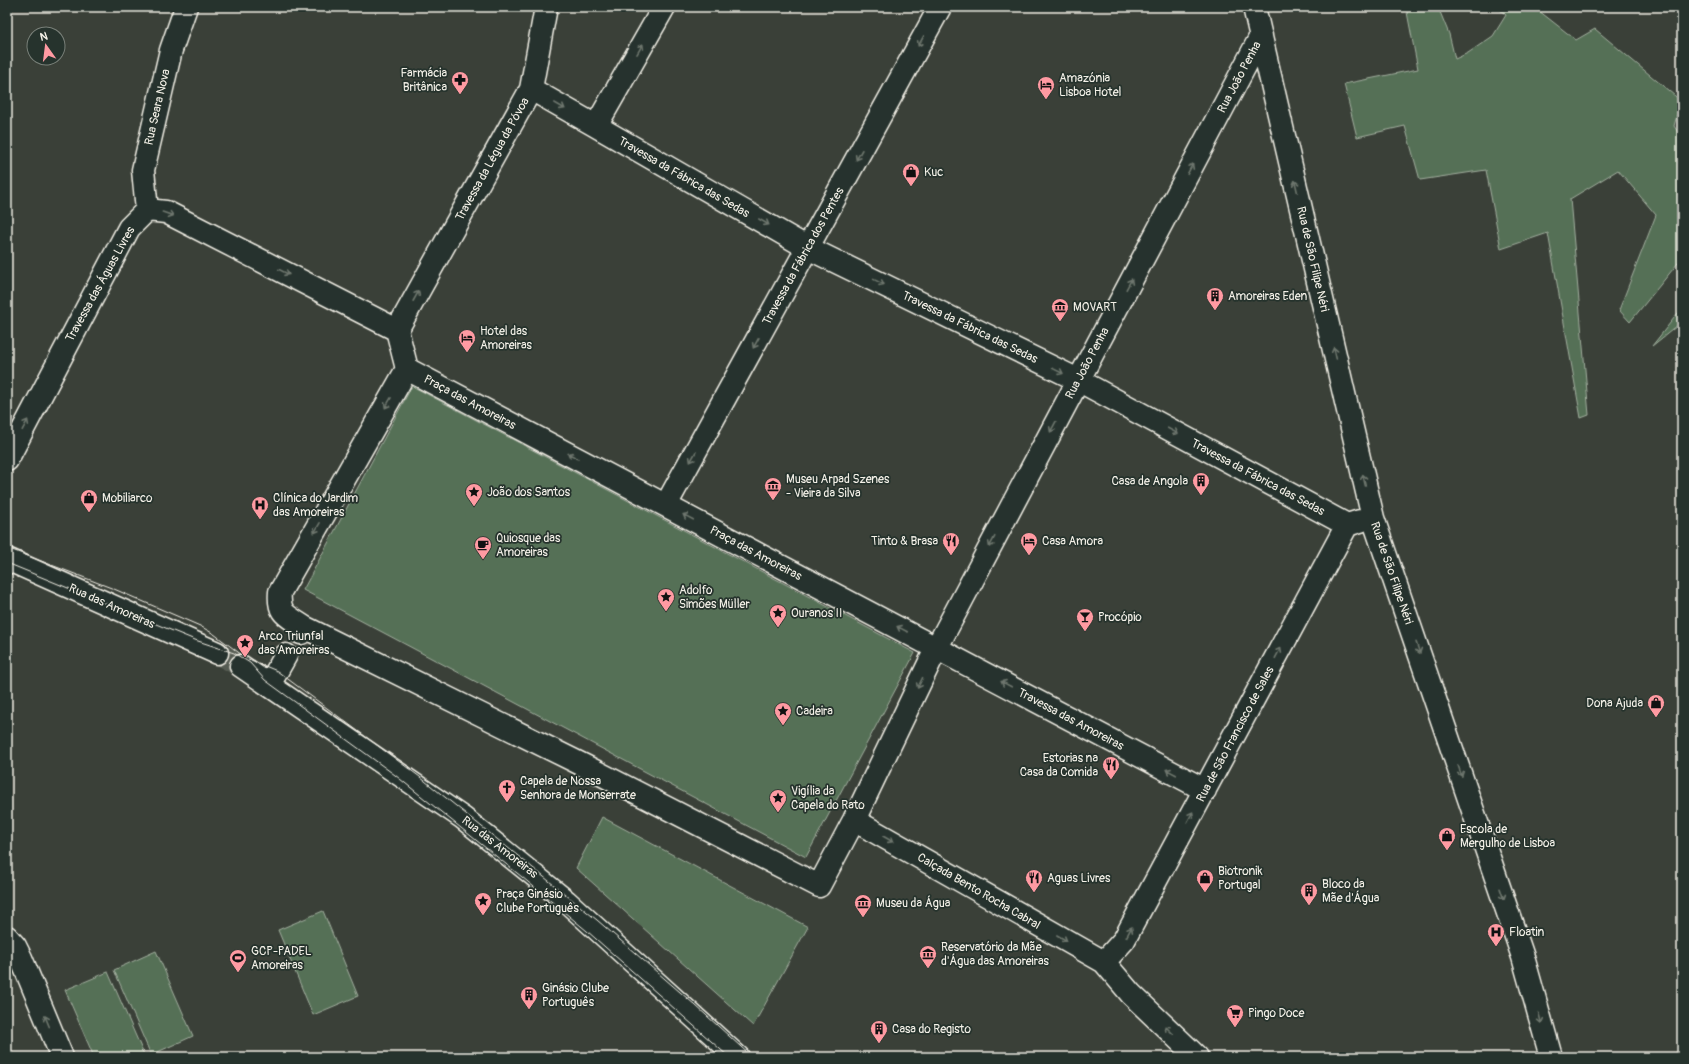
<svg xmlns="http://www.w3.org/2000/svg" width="1689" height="1064" font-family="Pangolin,sans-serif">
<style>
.green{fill:#547057;stroke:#a4b0a0}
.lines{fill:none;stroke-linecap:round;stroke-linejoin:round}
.minor-tunnel{stroke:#565b52;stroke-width:22;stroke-dasharray:22 11;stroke-linecap:butt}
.minor-casing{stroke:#f4f1e8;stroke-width:25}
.minor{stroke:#26332d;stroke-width:22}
.tram{stroke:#f4f1e8;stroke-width:1}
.oneway{stroke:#6e766e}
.labels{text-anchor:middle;stroke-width:3.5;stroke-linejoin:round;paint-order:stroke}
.poi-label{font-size:12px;fill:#f4f1e8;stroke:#26332d;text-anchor:start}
.street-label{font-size:12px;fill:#f4f1e8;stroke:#26332d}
</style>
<rect width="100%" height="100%" fill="#3a4038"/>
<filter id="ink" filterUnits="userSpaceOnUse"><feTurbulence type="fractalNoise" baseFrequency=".025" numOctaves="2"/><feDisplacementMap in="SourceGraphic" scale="8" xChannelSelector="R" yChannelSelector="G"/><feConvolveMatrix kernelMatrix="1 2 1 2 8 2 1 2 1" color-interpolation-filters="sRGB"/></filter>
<g filter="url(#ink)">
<!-- green -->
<path class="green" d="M1406 7H1438L1449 34 1455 59 1468 53 1493 36 1506 15 1497 7H1534L1576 40 1595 29 1681 101 1674 126 1682 138V258L1630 322 1619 310 1656 215 1618 170 1570 199 1589 415 1581 418 1548 233 1501 249 1486 170 1420 180 1405 126 1357 137 1344 84 1418 69Z
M1682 308V322L1652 346Z
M412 386 915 653 806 857 303 590Z
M602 817 808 927 753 1026 576 868Z
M323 911 358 996 313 1015 278 930Z
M156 951 193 1036 151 1055 114 970Z
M108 972 145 1057H94L65 990Z"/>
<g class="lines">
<!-- minor-tunnel -->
<path class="minor-tunnel" d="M217 653 241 666"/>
<defs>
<path id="minor" d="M1254 7 1373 518 1523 957 1551 1057
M531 89 546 7
M596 126 808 248 1078 380 1347 525
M147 210 143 170 171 50 186 7
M397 330 407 369 1205 790
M397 330 531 89 596 126 664 7
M7 460 129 228 147 210 166 212 397 330
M666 505 940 7
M7 559 217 653
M304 627 585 766 819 886 854 820 937 647 1261 36
M301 633 304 627C287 615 278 615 280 592L407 369
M241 666 463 818 566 901 738 1057
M269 685 286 655
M854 820 1104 962 1131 994 1197 1057
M7 937 15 946 21 958 62 1057
M1104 962 1124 940 1347 525 1360 521"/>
</defs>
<!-- minor casing -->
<use href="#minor" class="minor-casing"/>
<!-- minor -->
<use href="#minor" class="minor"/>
<!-- tram -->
<path class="tram" d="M7 548 114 589 200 626 214 634 246 658 277 671 420 777 528 864 597 920 695 1005 752 1057
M7 563 195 640 234 653 250 663 265 680 395 775 522 877 587 931 729 1057"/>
</g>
<!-- one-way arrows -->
<defs><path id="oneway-shaft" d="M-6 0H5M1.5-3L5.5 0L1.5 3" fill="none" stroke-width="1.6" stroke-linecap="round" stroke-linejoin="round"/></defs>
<g class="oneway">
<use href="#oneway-shaft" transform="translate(921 41) rotate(119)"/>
<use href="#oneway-shaft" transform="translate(640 49) rotate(-60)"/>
<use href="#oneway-shaft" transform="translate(560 106) rotate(30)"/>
<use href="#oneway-shaft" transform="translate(859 155) rotate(119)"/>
<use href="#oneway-shaft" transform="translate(1190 169) rotate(-62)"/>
<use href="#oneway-shaft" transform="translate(1296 186) rotate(-103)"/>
<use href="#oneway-shaft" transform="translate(168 214) rotate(19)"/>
<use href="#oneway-shaft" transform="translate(764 222) rotate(30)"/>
<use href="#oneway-shaft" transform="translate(284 272) rotate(27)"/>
<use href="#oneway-shaft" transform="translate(879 282) rotate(26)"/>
<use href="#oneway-shaft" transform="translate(1129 284) rotate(-62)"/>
<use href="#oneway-shaft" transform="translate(416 296) rotate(-61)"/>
<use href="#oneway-shaft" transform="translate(756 343) rotate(119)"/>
<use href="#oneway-shaft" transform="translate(1335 353) rotate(-103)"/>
<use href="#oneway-shaft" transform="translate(1058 371) rotate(26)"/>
<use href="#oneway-shaft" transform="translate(388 403) rotate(120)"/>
<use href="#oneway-shaft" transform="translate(25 425) rotate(-62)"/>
<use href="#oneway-shaft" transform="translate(1053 427) rotate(118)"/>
<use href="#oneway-shaft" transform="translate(1173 431) rotate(28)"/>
<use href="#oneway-shaft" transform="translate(573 456) rotate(-152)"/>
<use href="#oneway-shaft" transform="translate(693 457) rotate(119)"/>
<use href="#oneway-shaft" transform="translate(1364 480) rotate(-103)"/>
<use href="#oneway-shaft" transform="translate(688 517) rotate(-152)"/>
<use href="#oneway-shaft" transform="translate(317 528) rotate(120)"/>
<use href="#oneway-shaft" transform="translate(992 542) rotate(118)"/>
<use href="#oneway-shaft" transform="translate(902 629) rotate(-152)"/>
<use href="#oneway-shaft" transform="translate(1418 648) rotate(71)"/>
<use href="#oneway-shaft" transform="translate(1278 653) rotate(-62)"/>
<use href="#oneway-shaft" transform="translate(920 683) rotate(116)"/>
<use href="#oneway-shaft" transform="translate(1006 684) rotate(-152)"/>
<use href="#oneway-shaft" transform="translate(1460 771) rotate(71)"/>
<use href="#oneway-shaft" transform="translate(1171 772) rotate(-152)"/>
<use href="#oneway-shaft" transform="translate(1190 817) rotate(-62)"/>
<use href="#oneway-shaft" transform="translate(888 839) rotate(30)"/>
<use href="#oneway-shaft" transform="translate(1502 894) rotate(71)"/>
<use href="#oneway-shaft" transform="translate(1129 932) rotate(-62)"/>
<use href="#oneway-shaft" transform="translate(1062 938) rotate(30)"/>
<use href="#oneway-shaft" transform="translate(1540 1018) rotate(75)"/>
<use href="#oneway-shaft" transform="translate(47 1021) rotate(-112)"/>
<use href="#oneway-shaft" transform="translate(1169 1030) rotate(-136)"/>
</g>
</g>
<!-- icons -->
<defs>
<symbol id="pharmacy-pin" viewBox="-11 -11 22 30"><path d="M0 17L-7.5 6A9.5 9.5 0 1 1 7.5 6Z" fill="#ff9aa2" stroke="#26332d"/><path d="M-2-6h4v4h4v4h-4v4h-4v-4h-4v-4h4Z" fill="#111"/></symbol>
<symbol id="hotel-pin" viewBox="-11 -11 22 30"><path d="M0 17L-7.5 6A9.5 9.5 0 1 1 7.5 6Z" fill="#ff9aa2" stroke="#26332d"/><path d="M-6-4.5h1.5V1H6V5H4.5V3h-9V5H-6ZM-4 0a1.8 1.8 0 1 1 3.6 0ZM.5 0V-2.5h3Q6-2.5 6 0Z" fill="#111"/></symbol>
<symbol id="shop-pin" viewBox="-11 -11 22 30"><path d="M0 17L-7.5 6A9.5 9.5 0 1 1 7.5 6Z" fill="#ff9aa2" stroke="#26332d"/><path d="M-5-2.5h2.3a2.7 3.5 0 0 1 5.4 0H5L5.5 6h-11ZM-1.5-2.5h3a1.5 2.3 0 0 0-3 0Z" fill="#111"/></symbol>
<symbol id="building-pin" viewBox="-11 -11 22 30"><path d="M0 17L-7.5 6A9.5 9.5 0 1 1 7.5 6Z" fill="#ff9aa2" stroke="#26332d"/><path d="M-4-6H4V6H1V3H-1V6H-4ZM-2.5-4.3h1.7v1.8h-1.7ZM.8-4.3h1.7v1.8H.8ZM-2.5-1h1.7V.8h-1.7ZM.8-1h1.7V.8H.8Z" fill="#111"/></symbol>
<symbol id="museum-pin" viewBox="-11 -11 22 30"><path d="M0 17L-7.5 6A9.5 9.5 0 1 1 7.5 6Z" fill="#ff9aa2" stroke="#26332d"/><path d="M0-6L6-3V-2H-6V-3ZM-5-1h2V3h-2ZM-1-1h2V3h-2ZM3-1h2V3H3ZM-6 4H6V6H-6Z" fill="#111"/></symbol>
<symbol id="sight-pin" viewBox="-11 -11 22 30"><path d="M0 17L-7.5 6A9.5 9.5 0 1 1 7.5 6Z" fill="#ff9aa2" stroke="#26332d"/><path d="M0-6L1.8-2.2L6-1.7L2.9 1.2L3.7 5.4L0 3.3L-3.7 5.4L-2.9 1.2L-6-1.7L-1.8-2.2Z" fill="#111"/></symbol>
<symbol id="hospital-pin" viewBox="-11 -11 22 30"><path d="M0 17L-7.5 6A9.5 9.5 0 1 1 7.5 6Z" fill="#ff9aa2" stroke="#26332d"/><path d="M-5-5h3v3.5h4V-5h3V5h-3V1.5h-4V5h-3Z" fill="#111"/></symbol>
<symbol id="restaurant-pin" viewBox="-11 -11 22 30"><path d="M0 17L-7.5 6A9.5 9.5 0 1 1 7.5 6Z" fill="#ff9aa2" stroke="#26332d"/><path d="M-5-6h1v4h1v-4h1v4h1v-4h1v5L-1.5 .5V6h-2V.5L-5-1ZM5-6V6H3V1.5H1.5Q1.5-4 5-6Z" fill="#111"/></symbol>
<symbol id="cafe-pin" viewBox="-11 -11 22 30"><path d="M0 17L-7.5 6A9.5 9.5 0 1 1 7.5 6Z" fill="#ff9aa2" stroke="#26332d"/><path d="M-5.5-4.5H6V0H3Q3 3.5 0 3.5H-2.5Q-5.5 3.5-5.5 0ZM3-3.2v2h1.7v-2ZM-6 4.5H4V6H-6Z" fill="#111"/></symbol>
<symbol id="bar-pin" viewBox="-11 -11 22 30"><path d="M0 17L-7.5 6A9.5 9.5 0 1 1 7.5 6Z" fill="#ff9aa2" stroke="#26332d"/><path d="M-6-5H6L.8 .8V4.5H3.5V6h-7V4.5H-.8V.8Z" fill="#111"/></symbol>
<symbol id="church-pin" viewBox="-11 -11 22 30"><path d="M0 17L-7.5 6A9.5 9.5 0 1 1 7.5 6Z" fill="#ff9aa2" stroke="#26332d"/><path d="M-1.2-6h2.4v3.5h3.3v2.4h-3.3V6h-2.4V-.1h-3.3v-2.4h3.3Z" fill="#111"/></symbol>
<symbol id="stadium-pin" viewBox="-11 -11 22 30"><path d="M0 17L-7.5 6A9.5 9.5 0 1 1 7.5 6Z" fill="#ff9aa2" stroke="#26332d"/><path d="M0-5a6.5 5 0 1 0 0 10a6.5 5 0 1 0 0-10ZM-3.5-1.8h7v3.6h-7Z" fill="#111"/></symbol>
<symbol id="supermarket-pin" viewBox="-11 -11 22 30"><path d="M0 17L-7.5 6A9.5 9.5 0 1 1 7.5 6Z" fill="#ff9aa2" stroke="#26332d"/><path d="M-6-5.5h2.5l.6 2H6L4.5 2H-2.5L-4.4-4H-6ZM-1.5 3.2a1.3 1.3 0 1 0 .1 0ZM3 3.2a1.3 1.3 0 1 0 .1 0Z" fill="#111"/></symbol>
</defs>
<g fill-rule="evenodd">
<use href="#pharmacy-pin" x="450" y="70" width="20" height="27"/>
<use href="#hotel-pin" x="1036" y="75" width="20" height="27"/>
<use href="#shop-pin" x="901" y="162" width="20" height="27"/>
<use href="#building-pin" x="1205" y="286" width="20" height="27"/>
<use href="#museum-pin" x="1050" y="297" width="20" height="27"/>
<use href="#hotel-pin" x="457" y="328" width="20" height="27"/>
<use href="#building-pin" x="1191" y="471" width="20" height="27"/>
<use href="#museum-pin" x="763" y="476" width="20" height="27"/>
<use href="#sight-pin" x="464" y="482" width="20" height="27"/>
<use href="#shop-pin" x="79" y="488" width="20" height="27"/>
<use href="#hospital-pin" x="250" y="495" width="20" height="27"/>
<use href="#restaurant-pin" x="941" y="531" width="20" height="27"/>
<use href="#hotel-pin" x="1019" y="531" width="20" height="27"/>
<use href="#cafe-pin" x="473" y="535" width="20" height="27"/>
<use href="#sight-pin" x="656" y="587" width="20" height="27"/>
<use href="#sight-pin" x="768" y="603" width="20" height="27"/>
<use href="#bar-pin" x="1075" y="607" width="20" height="27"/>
<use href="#sight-pin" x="235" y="633" width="20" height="27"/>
<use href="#shop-pin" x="1646" y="693" width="20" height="27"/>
<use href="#sight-pin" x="773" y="701" width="20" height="27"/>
<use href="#restaurant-pin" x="1101" y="755" width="20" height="27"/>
<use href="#church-pin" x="497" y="778" width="20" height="27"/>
<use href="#sight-pin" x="768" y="788" width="20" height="27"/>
<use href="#shop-pin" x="1437" y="826" width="20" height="27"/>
<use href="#restaurant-pin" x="1024" y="868" width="20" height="27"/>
<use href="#shop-pin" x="1195" y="868" width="20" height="27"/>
<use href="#building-pin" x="1299" y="881" width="20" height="27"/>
<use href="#sight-pin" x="473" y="891" width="20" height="27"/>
<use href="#museum-pin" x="853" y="893" width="20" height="27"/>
<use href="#hospital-pin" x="1486" y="922" width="20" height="27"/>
<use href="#museum-pin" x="918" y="944" width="20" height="27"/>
<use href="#stadium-pin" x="228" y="948" width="20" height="27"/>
<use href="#building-pin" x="519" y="985" width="20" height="27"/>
<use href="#supermarket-pin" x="1225" y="1003" width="20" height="27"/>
<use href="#building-pin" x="869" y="1019" width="20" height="27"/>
</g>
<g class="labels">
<!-- poi labels -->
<g class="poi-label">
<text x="447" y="77" text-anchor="end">Farmácia<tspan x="447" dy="14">Britânica</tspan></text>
<text x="1059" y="82">Amazónia<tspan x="1059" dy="14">Lisboa Hotel</tspan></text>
<text x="924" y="176">Kuc</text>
<text x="1228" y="300">Amoreiras Eden</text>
<text x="1073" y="311">MOVART</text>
<text x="480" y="335">Hotel das<tspan x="480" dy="14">Amoreiras</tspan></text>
<text x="786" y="483">Museu Arpad Szenes<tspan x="786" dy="14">- Vieira da Silva</tspan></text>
<text x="1188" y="485" text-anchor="end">Casa de Angola</text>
<text x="487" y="496">João dos Santos</text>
<text x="102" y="502">Mobiliarco</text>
<text x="273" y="502">Clínica do Jardim<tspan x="273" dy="14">das Amoreiras</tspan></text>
<text x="496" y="542">Quiosque das<tspan x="496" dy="14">Amoreiras</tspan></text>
<text x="938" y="545" text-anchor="end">Tinto &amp; Brasa</text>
<text x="1042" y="545">Casa Amora</text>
<text x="679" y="594">Adolfo<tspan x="679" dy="14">Simões Müller</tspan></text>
<text x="791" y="617">Ouranos II</text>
<text x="1098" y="621">Procópio</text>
<text x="258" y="640">Arco Triunfal<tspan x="258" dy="14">das Amoreiras</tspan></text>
<text x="1643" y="707" text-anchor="end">Dona Ajuda</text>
<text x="796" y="715">Cadeira</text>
<text x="1098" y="762" text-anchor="end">Estorias na<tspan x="1098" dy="14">Casa da Comida</tspan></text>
<text x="520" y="785">Capela de Nossa<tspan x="520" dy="14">Senhora de Monserrate</tspan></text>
<text x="791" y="795">Vigília da<tspan x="791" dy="14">Capela do Rato</tspan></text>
<text x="1460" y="833">Escola de<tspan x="1460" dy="14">Mergulho de Lisboa</tspan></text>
<text x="1218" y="875">Biotronik<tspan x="1218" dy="14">Portugal</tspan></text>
<text x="1047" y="882">Aguas Livres</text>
<text x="1322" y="888">Bloco da<tspan x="1322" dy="14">Mãe d'Água</tspan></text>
<text x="496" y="898">Praça Ginásio<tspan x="496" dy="14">Clube Português</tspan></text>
<text x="876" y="907">Museu da Água</text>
<text x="1509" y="936">Floatin</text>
<text x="941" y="951">Reservatório da Mãe<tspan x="941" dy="14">d'Água das Amoreiras</tspan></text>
<text x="251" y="955">GCP-PADEL<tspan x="251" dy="14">Amoreiras</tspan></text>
<text x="542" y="992">Ginásio Clube<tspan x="542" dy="14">Português</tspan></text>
<text x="1248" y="1017">Pingo Doce</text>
<text x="892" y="1033">Casa do Registo</text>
</g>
<!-- street labels -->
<g class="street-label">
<text transform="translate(1239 77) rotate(-62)" y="4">Rua João Penha</text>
<text transform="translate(157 107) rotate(-77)" y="4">Rua Seara Nova</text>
<text transform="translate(492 159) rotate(-61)" y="4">Travessa da Légua da Póvoa</text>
<text transform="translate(684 177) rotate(30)" y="4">Travessa da Fábrica das Sedas</text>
<text transform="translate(803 256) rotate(-61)" y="4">Travessa da Fábrica dos Pentes</text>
<text transform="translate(1313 259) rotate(77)" y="4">Rua de São Filipe Néri</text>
<text transform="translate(100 284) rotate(-61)" y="4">Travessa das Águas Livres</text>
<text transform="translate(970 327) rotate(26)" y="4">Travessa da Fábrica das Sedas</text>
<text transform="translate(1087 363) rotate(-62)" y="4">Rua João Penha</text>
<text transform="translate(470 402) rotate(28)" y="4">Praça das Amoreiras</text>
<text transform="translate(1258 477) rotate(28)" y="4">Travessa da Fábrica das Sedas</text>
<text transform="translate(756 553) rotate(28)" y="4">Praça das Amoreiras</text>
<text transform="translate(1392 573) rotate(71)" y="4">Rua de São Filipe Néri</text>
<text transform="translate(112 606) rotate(24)" y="4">Rua das Amoreiras</text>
<text transform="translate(1071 719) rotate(28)" y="4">Travessa das Amoreiras</text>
<text transform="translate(1235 734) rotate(-62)" y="4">Rua de São Francisco de Sales</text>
<text transform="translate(500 847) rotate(38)" y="4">Rua das Amoreiras</text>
<text transform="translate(979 891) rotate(30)" y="4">Calçada Bento Rocha Cabral</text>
</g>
</g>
<!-- margin -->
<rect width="1689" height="1064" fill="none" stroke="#26332d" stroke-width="24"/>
<rect x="12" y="12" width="1665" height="1040" fill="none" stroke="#f4f1e8" stroke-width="1.5" filter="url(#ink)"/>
<!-- north arrow -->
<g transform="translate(46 46) rotate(346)"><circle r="19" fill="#26332d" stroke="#787f78"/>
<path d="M0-3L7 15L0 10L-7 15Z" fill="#ff9aa2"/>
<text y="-6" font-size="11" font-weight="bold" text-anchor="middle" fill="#f4f1e8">N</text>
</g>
</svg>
